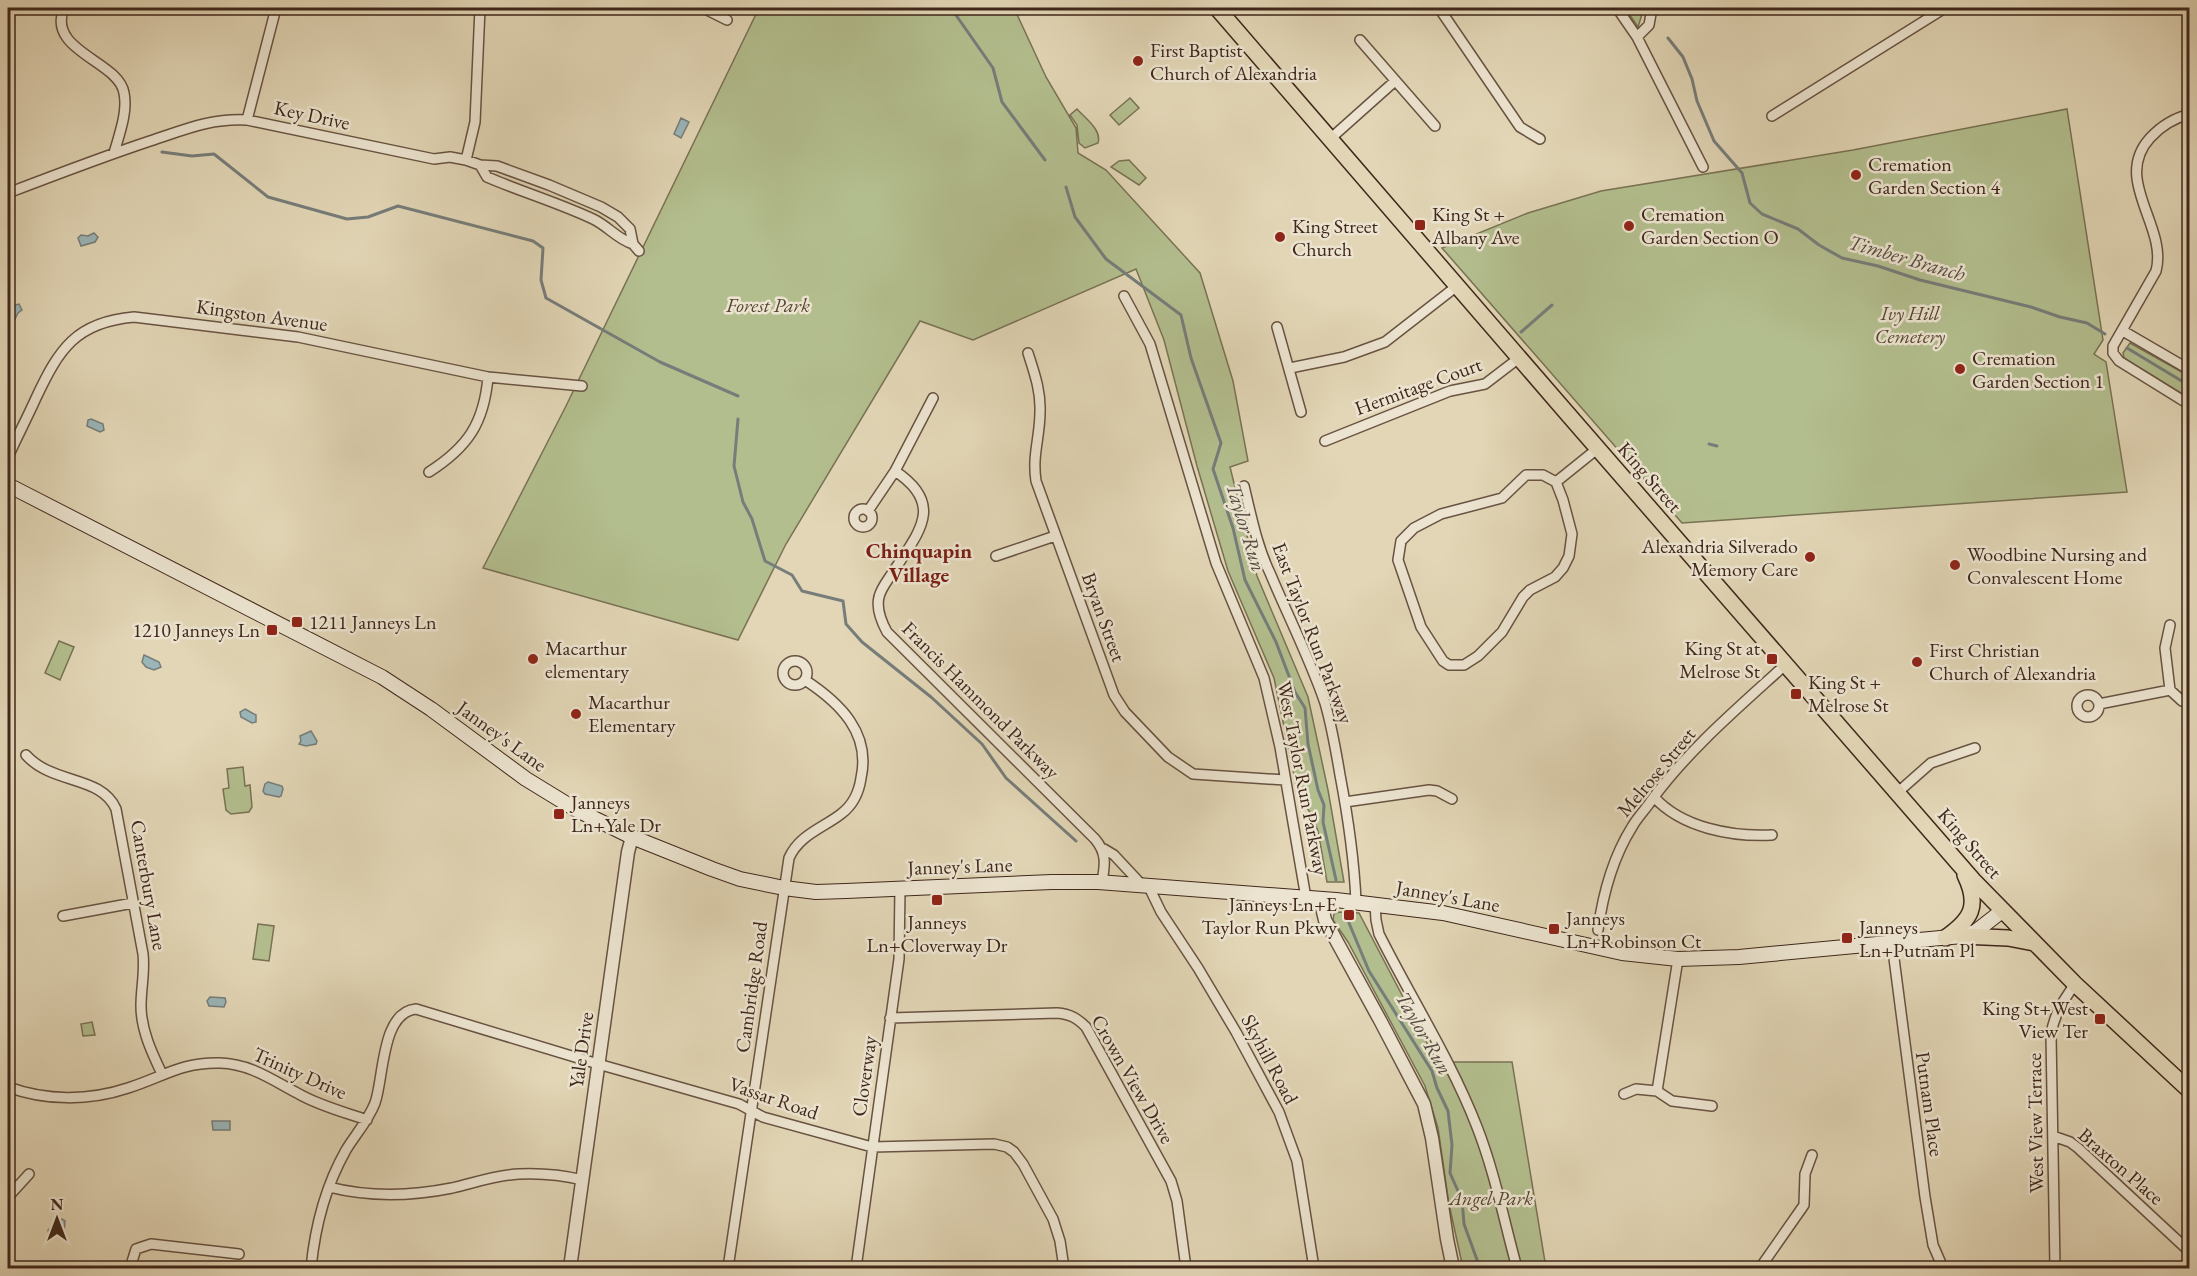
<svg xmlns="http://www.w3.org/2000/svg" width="2197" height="1276" font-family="'EB Garamond',serif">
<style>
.green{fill:#b3be8e;stroke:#797254;stroke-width:1.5}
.water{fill:#9ab6b9;stroke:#767d7a;stroke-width:1.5}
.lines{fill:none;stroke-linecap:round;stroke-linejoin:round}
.stream{stroke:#767d7a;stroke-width:3}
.minor-casing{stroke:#685342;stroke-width:12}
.tertiary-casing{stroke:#685342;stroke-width:15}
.secondary-casing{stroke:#3f271b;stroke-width:16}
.primary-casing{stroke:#3f271b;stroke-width:18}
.minor{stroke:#ece4d0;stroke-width:9}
.tertiary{stroke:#ece4d0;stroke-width:12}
.secondary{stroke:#ece4d0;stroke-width:14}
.primary{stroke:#e2d6b6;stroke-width:15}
.poi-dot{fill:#8f2418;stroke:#ece4d0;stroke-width:2}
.labels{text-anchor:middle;stroke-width:5;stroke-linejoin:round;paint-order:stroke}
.poi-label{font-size:20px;fill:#3f271b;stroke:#ece4d0;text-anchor:start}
.street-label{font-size:20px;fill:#3f271b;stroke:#ece4d0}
.park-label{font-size:20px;font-style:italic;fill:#564532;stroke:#ece4d0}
.water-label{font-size:21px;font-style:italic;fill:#564b42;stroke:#ece4d0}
.neighbourhood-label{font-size:21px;font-weight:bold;fill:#7a1f14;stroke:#ece4d0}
</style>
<rect width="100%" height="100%" fill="#e2d6b6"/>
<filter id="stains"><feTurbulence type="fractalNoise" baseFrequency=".00333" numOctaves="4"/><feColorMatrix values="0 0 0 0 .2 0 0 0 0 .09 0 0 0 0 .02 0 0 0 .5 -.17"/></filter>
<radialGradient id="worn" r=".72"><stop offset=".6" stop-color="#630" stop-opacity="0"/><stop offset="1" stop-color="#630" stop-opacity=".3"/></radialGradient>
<!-- green -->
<path class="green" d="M759 8H1014L1046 77 1076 128 1078 153 1106 170 1200 273 1233 381 1248 461 1230 467 1257 576 1308 697 1328 790 1344 882H1327L1318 831 1311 814 1298 794 1274 678 1228 571 1197 466 1164 340 1136 269 973 340 920 321 786 544 738 640 483 568 565 408Z
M1625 8H1644L1638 27Z
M1130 98 1139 108 1119 125 1110 115Z
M1077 109C1086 119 1102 130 1098 143L1085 148 1079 143 1077 125 1070 115Z
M2067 109 2103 340 2094 354 2106 362 2127 492 1682 523 1442 248 1528 213 1601 191 1853 150Z
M1129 160 1146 178 1139 185 1111 167 1119 161Z
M2130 343 2189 376V398L2124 358 2123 353Z
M59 641 74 647 60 680 45 673Z
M243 767 245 786 250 785 252 807 249 812 231 814 226 810 223 789 229 788 227 769Z
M1338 912 1359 913 1437 1062H1512L1546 1268H1463L1449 1204 1438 1128 1425 1086 1348 942 1333 920 1334 914Z
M258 924 274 926 269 961 253 959Z
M92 1022 95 1035 83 1036 81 1024Z"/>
<!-- water -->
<path class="water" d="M681 118 689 122 681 138 674 134Z
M94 233 98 237 95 242 81 246 78 238 81 235 88 236Z
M19 304 22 310 18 313 14 321H8V310L11 306Z
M91 419 103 424 104 430 100 432 87 426 88 420Z
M144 655 159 662 161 667 154 670 146 667 142 662Z
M245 709 256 715V722L252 723 241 717 240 712Z
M311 731 317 741 316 744 306 746 299 744 301 741 300 736Z
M268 782 282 786 283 789 281 796 279 797 265 794 263 791 265 784Z
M210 997 225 998 226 1002 224 1007 209 1006 207 1001Z
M212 1121H230V1130H213Z
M62 1219 65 1221 64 1234 59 1236 49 1234 48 1230Z"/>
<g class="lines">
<!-- stream -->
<path class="stream" d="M951 8 993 68 1002 102 1045 160
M1639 8 1641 12
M1668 38 1683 57 1692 79 1697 101 1714 141 1742 173 1750 203 1762 214 1798 229 1819 245 1842 258 1878 266 1920 280 2031 307 2060 317 2087 323 2105 334
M162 152 192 156 214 154 268 197 347 219 368 217 398 206 533 241 543 248 541 280 546 298 660 362 738 396
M1066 187 1075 217 1106 259 1181 315 1191 358 1221 443 1213 469 1233 528 1245 580 1276 642 1295 692 1305 708 1308 744 1318 790 1324 805 1323 822 1336 880
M1521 332 1552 305
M2127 348 2190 386
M738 419 734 466 743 502 752 519 765 561 792 575 802 591 843 601 846 624 862 642 931 697 982 744 1006 778 1076 841
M1709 444 1717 446
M1349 923 1369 971 1432 1071 1437 1088 1448 1111 1452 1145 1450 1173 1462 1200 1464 1224 1480 1268"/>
<defs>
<path id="minor" d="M64 8C46 51 119 61 124 93 128 112 119 135 114 153
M703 8 727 20
M1439 8 1520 127 1540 139
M1617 8 1637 37 1703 167
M1637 37 1649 25 1652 8
M1360 40 1435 126
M2190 114C2174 118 2161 126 2150 138 2112 180 2168 226 2156 271L2113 346V353L2119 361 2190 405
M1772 116 1945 8
M247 120 276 8
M1330 139 1395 81
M466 160 475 122 480 8
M480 165 487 177C522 192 559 203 593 219 608 226 617 239 633 244
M8 193C55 175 102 157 150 141 184 130 210 118 247 120L434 159 450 157 466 160 480 165 497 166 549 185 601 207 618 217 630 229 633 244 639 251
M1124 296 1150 344 1216 563 1264 678 1280 747 1306 898
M1277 327 1301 412
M2123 331 2190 370
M1028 353C1034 372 1041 391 1040 412 1040 437 1032 455 1036 481L1114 695 1125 712 1168 757 1193 774 1285 780
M1290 368 1344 357 1385 342 1457 286
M1325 441 1450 391 1485 384 1519 358
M8 457C17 437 27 418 36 398 59 349 76 322 134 317L298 337 488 377 582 386
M895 471C946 505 918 533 893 572 888 580 881 588 879 597 876 609 881 621 887 632L1095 839C1107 853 1105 865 1102 882
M429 472C468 447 484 423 488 377
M1526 475H1543L1556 482 1563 500 1572 534 1569 556 1563 568 1555 577 1530 590 1523 597 1502 632 1478 656 1464 665H1449L1443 661 1421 627 1398 560 1401 541 1414 528 1441 514 1502 498Z
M1556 482 1597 449
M1244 486C1251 515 1257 546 1270 573 1288 616 1310 659 1325 703 1332 727 1336 751 1340 775 1348 817 1354 858 1356 901
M854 518a9 9 0 1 1 18 0a9 9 0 1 1-18 0Z
M868 511 895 471 933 398
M996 556 1055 536
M2170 625 2165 648 2170 690 2182 701H2190
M783 673a12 12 0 1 1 24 0a12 12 0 1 1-24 0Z
M2077 706a11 11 0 1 1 22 0a11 11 0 1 1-22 0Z
M2099 704 2170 690
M26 755C53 785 101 775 116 809L143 954C145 972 141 988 141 1006 141 1030 152 1053 162 1074
M1897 793 1931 763 1975 748
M1654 797C1682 828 1732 837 1772 835
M1345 802 1429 790 1437 791 1452 799
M1104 849 1114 855 1142 885
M1148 885 1161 912 1198 968 1236 1032 1279 1112 1297 1161 1314 1268
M1375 903 1376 920 1379 934C1411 998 1451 1060 1477 1127 1495 1173 1504 1221 1517 1268
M63 916 133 903
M1598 930C1603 893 1612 859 1632 827 1637 818 1645 810 1651 801 1688 750 1739 707 1785 665
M1892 943 1925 1197 1933 1245 1943 1268
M890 1018 1057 1013C1070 1014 1077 1018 1086 1027L1171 1181 1177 1201 1186 1268
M8 1087C46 1101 89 1101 128 1088 163 1077 181 1062 220 1063 251 1064 272 1080 299 1094 320 1106 344 1112 367 1120
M1657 1091 1678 959
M1624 1094 1636 1089 1657 1091 1672 1101 1712 1106
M2053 1136 2070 1142 2078 1148 2190 1252
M329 1187C368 1197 412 1196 452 1188 474 1183 496 1175 519 1174 540 1173 562 1175 583 1180
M8 1197 29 1174
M130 1268 136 1249 151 1244 239 1254
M311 1268C315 1227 325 1187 346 1150 355 1135 368 1121 375 1103 384 1078 381 1012 416 1009L598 1064 739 1104 763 1117 872 1147 994 1144 1007 1147 1014 1152 1023 1164 1053 1219 1060 1241 1064 1268
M728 1268 789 858C799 835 823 828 841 814 853 805 859 792 861 778 871 733 840 703 805 680
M856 1268 899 959 900 888
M1760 1268 1804 1205 1805 1174 1812 1155
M2055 1268 2051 1035C2054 1014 2063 1001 2075 984"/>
<path id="tertiary" d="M1320 899 1325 920 1381 1022 1424 1104 1432 1138 1447 1239 1453 1268
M570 1268 628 852 632 837"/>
<path id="secondary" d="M8 485 382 677 431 709 526 779 575 809 632 837 712 869 740 879 784 888 816 892 846 891 1052 882H1098L1336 900 1443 913 1622 953 1678 959 1739 957 1962 936 1975 932 2002 911"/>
<path id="primary" d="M1217 8 1566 412 1973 880 2075 984 2190 1091
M1962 936 2008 938 2034 943
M1945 938C1971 920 1980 906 1965 875"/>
</defs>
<!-- minor casing -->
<use href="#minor" class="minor-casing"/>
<!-- tertiary casing -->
<use href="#tertiary" class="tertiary-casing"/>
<!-- secondary casing -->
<use href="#secondary" class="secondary-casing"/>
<!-- primary casing -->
<use href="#primary" class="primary-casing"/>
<!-- minor -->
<use href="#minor" class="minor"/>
<!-- tertiary -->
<use href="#tertiary" class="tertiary"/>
<!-- secondary -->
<use href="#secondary" class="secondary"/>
<!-- primary -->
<use href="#primary" class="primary"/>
</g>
<!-- markers -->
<g class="poi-dot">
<circle cx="1138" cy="61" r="6"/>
<circle cx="1856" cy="175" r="6"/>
<rect x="1414" y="219" width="12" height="12" rx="3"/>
<circle cx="1629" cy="226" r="6"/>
<circle cx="1280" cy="237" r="6"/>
<circle cx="1960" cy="369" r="6"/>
<circle cx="1810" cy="557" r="6"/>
<circle cx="1955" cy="565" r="6"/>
<rect x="291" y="616" width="12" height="12" rx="3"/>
<rect x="266" y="624" width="12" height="12" rx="3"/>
<circle cx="533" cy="659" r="6"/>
<rect x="1766" y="653" width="12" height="12" rx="3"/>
<circle cx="1917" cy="662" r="6"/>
<rect x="1790" y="688" width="12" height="12" rx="3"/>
<circle cx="576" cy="714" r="6"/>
<rect x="553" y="808" width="12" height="12" rx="3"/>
<rect x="931" y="894" width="12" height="12" rx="3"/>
<rect x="1343" y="909" width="12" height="12" rx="3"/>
<rect x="1548" y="923" width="12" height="12" rx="3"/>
<rect x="1841" y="932" width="12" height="12" rx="3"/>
<rect x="2094" y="1013" width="12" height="12" rx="3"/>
</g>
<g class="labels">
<!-- poi labels -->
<g class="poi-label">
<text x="1150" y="57">First Baptist<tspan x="1150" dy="23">Church of Alexandria</tspan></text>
<text x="1868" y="171">Cremation<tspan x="1868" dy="23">Garden Section 4</tspan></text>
<text x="1432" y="221">King St +<tspan x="1432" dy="23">Albany Ave</tspan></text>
<text x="1641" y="221">Cremation<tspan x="1641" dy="23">Garden Section O</tspan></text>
<text x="1292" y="233">King Street<tspan x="1292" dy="23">Church</tspan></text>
<text x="1972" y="365">Cremation<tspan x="1972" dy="23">Garden Section 1</tspan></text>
<text x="1798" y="553" text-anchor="end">Alexandria Silverado<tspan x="1798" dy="23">Memory Care</tspan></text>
<text x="1967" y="561">Woodbine Nursing and<tspan x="1967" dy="23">Convalescent Home</tspan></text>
<text x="309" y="629">1211 Janneys Ln</text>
<text x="260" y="637" text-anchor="end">1210 Janneys Ln</text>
<text x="545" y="655">Macarthur<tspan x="545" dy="23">elementary</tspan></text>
<text x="1760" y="655" text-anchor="end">King St at<tspan x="1760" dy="23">Melrose St</tspan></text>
<text x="1929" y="657">First Christian<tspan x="1929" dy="23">Church of Alexandria</tspan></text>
<text x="1808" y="689">King St +<tspan x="1808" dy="23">Melrose St</tspan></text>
<text x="588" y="709">Macarthur<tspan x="588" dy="23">Elementary</tspan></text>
<text x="571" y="809">Janneys<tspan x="571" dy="23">Ln+Yale Dr</tspan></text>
<text x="1337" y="911" text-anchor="end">Janneys Ln+E<tspan x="1337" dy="23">Taylor Run Pkwy</tspan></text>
<text x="1566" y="925">Janneys<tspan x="1566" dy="23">Ln+Robinson Ct</tspan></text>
<text x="937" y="929" text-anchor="middle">Janneys<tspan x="937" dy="23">Ln+Cloverway Dr</tspan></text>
<text x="1859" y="934">Janneys<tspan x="1859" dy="23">Ln+Putnam Pl</tspan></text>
<text x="2088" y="1015" text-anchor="end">King St+West<tspan x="2088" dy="23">View Ter</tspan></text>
</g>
<!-- street labels -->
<g class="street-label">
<text transform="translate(312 115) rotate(12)" y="7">Key Drive</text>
<text transform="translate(262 315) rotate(8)" y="7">Kingston Avenue</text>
<text transform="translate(1418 386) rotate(-20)" y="7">Hermitage Court</text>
<text transform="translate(1650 477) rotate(49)" y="7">King Street</text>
<text transform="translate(1104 617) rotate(70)" y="7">Bryan Street</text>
<text transform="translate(1313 633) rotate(69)" y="7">East Taylor Run Parkway</text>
<text transform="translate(981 700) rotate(45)" y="7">Francis Hammond Parkway</text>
<text transform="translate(502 736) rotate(36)" y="7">Janney's Lane</text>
<text transform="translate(1656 772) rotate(-50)" y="7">Melrose Street</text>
<text transform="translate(1303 778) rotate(79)" y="7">West Taylor Run Parkway</text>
<text transform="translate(1970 843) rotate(49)" y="7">King Street</text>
<text transform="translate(960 866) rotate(-2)" y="7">Janney's Lane</text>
<text transform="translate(149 885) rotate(80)" y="7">Canterbury Lane</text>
<text transform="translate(1448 896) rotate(10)" y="7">Janney's Lane</text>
<text transform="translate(751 987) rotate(-82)" y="7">Cambridge Road</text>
<text transform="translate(581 1050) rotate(-82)" y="7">Yale Drive</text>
<text transform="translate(1270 1059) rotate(62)" y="7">Skyhill Road</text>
<text transform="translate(300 1073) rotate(24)" y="7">Trinity Drive</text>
<text transform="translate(864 1076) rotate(-82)" y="7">Cloverway</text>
<text transform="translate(1133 1079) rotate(60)" y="7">Crown View Drive</text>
<text transform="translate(774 1098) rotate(19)" y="7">Vassar Road</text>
<text transform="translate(1930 1104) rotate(82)" y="7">Putnam Place</text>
<text transform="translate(2035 1123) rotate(-91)" y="7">West View Terrace</text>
<text transform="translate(2121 1166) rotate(41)" y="7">Braxton Place</text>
</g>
<!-- park labels -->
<g class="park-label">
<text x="768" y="312">Forest Park</text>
<text x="1910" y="320">Ivy Hill<tspan x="1910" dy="23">Cemetery</tspan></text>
<text x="1491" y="1205">Angel Park</text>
</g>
<!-- water labels -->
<g class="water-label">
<text transform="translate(1907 258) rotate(16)" y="7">Timber Branch</text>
<text transform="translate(1246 527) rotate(73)" y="7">Taylor Run</text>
<text transform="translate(1424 1033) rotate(60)" y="7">Taylor Run</text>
</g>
<!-- neighbourhood labels -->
<g class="neighbourhood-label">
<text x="919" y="558">Chinquapin<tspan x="919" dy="24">Village</tspan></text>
</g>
</g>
<!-- margin -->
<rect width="2197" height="1276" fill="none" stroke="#e2d6b6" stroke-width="30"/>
<rect x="9" y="9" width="2179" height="1258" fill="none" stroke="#3f271b" stroke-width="3"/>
<rect x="15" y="15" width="2167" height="1246" fill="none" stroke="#3f271b" stroke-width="1.5"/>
<!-- north arrow -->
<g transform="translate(57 1219)" stroke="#ece4d0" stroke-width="4.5" paint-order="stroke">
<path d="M0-4.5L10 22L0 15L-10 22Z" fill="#3f271b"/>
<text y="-9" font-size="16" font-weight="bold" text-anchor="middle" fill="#3f271b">N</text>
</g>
<rect width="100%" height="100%" filter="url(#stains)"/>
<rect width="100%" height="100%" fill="url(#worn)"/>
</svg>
